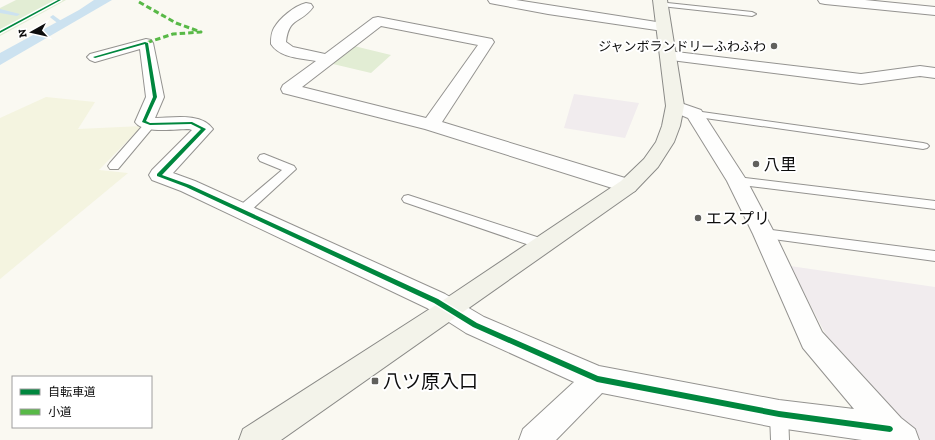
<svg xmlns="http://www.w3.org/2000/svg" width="935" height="440" font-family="'Zilla Slab','Noto Sans JP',serif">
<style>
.industrial{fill:#f1ecee}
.farmland{fill:#f4f4e0}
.green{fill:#e2edd4}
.water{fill:#cce2f0}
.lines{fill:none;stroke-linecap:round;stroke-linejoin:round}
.stream{fill:#cce2f0;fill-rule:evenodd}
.lane-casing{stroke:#949390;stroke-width:2}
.street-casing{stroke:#949390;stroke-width:2}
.secondary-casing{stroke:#8a8a87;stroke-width:2}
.lane{fill:#fefefd;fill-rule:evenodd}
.street{fill:#fefefd;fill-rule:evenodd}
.secondary{fill:#f3f3ea;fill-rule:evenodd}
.quiet{stroke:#58b947;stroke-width:3;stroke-dasharray:5.5 3;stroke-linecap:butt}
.cycleway-casing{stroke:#fff;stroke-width:3}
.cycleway{fill:#00873e;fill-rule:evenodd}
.poi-dot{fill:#60605d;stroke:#fff;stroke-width:1.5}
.labels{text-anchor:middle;stroke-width:4;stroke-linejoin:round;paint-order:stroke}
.far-poi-label{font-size:13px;fill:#0d0d0d;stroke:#fff;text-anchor:end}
.poi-label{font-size:16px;fill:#0d0d0d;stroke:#fff;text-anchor:start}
.near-poi-label{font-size:19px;fill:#0d0d0d;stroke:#fff;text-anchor:start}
</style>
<rect width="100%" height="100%" fill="#faf9f2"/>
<!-- industrial -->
<path class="industrial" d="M574 94 639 103 625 138 564 128Z
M790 266 935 287V440H918L895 426 826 335Z"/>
<!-- farmland -->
<path class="farmland" d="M46 97 95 102 78 129 142 126 99 170 128 173 0 279V118Z"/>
<!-- green -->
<path class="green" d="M16 0H66L0 36V8Z
M354 46 391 55 371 73 333 64Z"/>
<!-- water -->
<path class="water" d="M94 0H112L0 65V53L79 10Z"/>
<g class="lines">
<!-- stream -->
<path class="stream" d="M0 9 20 14 17 16 0 13Z
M53 15 64 23V25H60L51 18 50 17Z"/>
<defs>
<path id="lane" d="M658 2 752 12 756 14 752 16 661 6 657 4Z
M695 111 923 143 927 144 929 146 927 148 923 149 691 116 690 114Z
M150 121 155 124 154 126 118 169H110L108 166 110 163 146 122Z
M264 154 294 166 296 169 247 214 242 215 237 214 236 211 237 208 282 170 260 161 258 158 260 155Z
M737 177 935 201V209L733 184 731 181 733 178Z
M408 195 549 241 551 245 549 249 544 250 404 202 402 199 404 196Z
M764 229 935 251V261L759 237 757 234 759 231Z
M779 406 785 408 788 414 789 440H771L770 414 773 408Z"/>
<path id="street" d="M488 0H516L663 23 668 24 670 27 668 30 663 31 548 14 495 4 490 3Z
M818 0H865L935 7V15L825 4 820 3Z
M306 3 311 4 313 7C301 24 289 16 286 42L293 47 325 54 373 18 378 17 492 39 494 42 442 122 635 181 638 186 635 191 628 193 425 129 283 93 281 89 283 85 316 61C300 58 280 58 271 44 271 39 271 33 274 28 280 18 294 6 306 3ZM381 26 478 45 426 118 302 87Z
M146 39 151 40 153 43 164 97 155 118C172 118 201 112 213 129L173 173 195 181 445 294 484 317 599 366 779 400 854 409 803 348 753 234 727 181 688 118 669 110 666 106 669 102 675 101 701 110 747 181 775 234 822 332 901 418 915 429 919 440H862L779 428 602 393 556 440H519L523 429 574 382 466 333 427 308 181 191 152 180 149 175 152 170 192 130 189 129C175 129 143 134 135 122L146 97 140 49 95 62 90 60 87 57 90 54Z
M668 51 861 74 920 66 935 68V78L920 76 861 84 663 59 660 56 663 53Z"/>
<path id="secondary" d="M653 0H667L684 106 680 126 674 142 658 167 635 191 281 440H239L243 429 439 303 621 181 644 159 656 142 662 126 666 106Z"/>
</defs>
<!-- lane casing -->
<use href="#lane" class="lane-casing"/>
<!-- street casing -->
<use href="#street" class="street-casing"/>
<!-- secondary casing -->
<use href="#secondary" class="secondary-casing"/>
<!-- lane -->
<use href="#lane" class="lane"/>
<!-- street -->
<use href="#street" class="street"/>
<!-- secondary -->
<use href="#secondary" class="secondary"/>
<!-- quiet -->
<path class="quiet" d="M139 2 176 23 201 32 173 34 146 43"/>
<defs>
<path id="cycleway" d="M58 0H61L0 33V31Z
M145 42 148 43 157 97 146 121 150 123 192 122 206 129 162 175 190 185 438 299 477 323 598 376 779 411 890 426 892 427 893 429 892 431 890 432 779 417 597 382 473 327 434 303 186 187 157 176V174L201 129 191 124 150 125 142 122 153 97 145 44 95 58 93 57Z"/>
</defs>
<!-- cycleway casing -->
<use href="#cycleway" class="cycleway-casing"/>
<!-- cycleway -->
<use href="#cycleway" class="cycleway"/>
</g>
<!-- markers -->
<g class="poi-dot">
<circle cx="774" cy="46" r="4"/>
<circle cx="756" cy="164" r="4"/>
<circle cx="698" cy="218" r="4"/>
<rect x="371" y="377" width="8" height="8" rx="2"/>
</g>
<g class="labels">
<!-- far-poi labels -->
<g class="far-poi-label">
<text x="766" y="51">ジャンボランドリーふわふわ</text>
</g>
<!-- poi labels -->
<g class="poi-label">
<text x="764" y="170">八里</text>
<text x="706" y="224">エスプリ</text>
</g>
<!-- near-poi labels -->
<g class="near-poi-label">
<text x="383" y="388">八ツ原入口</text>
</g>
</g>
<!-- legend -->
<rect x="12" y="376" width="140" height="52" fill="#ffffff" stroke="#9e9e9e"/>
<rect x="20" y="389" width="20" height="6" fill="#00873e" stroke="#9e9e9e"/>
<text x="48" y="396" font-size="12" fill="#0d0d0d">自転車道</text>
<rect x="20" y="409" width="20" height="6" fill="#58b947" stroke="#9e9e9e"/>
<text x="48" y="416" font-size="12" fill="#0d0d0d">小道</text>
<!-- north arrow -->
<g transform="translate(32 32) rotate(262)" stroke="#ffffff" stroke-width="3" paint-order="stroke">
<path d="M0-3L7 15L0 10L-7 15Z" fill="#0d0d0d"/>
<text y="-6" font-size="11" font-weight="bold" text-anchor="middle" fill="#0d0d0d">N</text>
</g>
</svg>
